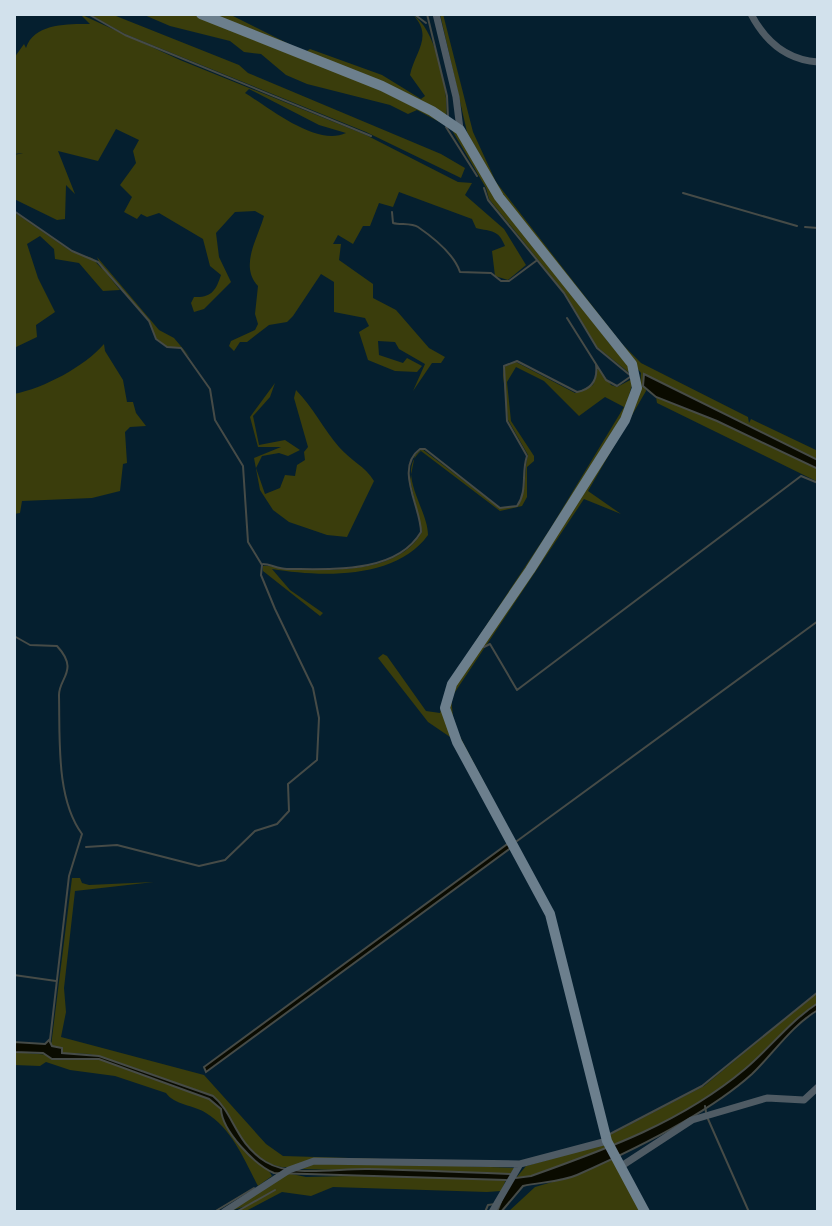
<svg xmlns="http://www.w3.org/2000/svg" width="832" height="1226" font-family="'Source Sans 3',sans-serif">
<style>
.green{fill:#3a3d0c;fill-rule:evenodd}
.water{fill:#0a0b00;stroke:#464b47;stroke-width:2}
.lines{fill:none;stroke-linecap:round;stroke-linejoin:round}
.stream{stroke:#464b47;stroke-width:2}
.street{stroke:#4f5b64;stroke-width:7}
.secondary{stroke:#6c7f8d;stroke-width:10}
</style>
<rect width="100%" height="100%" fill="#051f2f"/>
<!-- green -->
<path class="green" d="M80 14 180 60 366 135 458 182 472 183 465 195 504 229 526 265 508 280 495 276 492 251 505 246C498 229 492 232 476 228L472 219 399 192 393 207 379 203 370 226H363L353 244 338 235 333 244H341L339 260 373 284V298L396 310 429 348 445 357 441 363H432L413 391 425 364 399 349 395 342 378 341 379 355 403 363 407 358 422 366 417 372 395 371 368 360 359 332 369 326 365 318 334 312V282L321 274 293 316 287 322 269 325 247 342H240L234 351 229 346 231 341 255 330 258 324 255 314 258 286C239 266 258 238 264 216L255 211 235 212 216 233 219 257 231 282 204 309 194 312 191 303 194 297C212 298 216 290 221 275L210 266 203 239 159 213 147 217 141 214 137 219 124 212 132 197 120 185 136 163 133 151 139 140 116 129 98 161 58 151 75 194 66 185 65 219 57 220 14 199V155L23 153 14 154V58L24 44 26 48C34 23 68 24 90 24ZM249 89 319 125 346 133C317 147 271 109 245 93Z
M89 14H111L239 65 248 73 441 154 465 168 461 178 366 132 125 34Z
M142 14H197L383 88 432 113 445 125 417 110 408 114 390 105 307 84 286 75 261 54 244 52 230 41 170 26Z
M209 14 233 16 305 52 310 49 382 75 421 99 425 96 410 75C415 52 433 37 414 16 435 28 450 94 446 118Z
M440 14H443L473 132 496 182 622 344 641 363 748 417 749 423 751 419 818 451V460L644 374 646 391 588 491 621 514 584 499 451 698 454 725 514 840 452 725 449 697 640 390 641 373 502 195 467 132Z
M449 125 457 130 609 343 629 365 632 375 597 347 565 293 489 199 486 188Z
M14 212 72 252 92 258 102 269 97 257 159 330 174 338 190 357 181 348 167 347 156 338 149 321 107 274 120 290 103 291 79 263 55 259 54 249 40 236 27 244 38 278 55 312 36 325 37 337 14 348Z
M104 344 105 351 123 380 127 402H133L136 413 146 426 130 427 125 432 127 463 123 464 120 491 92 498 22 501 20 513 14 514V394C44 388 84 367 104 344Z
M516 362 575 393 593 385 598 367 611 385 617 387 634 378 624 413 445 695 453 739 428 722 378 658 383 654 387 656 426 711 440 713 448 683 550 529 624 407 605 397 579 416 544 381 516 367 507 382 511 421 534 456V461L527 467V497L522 506 500 511 421 451C395 472 428 509 428 535 396 580 320 577 272 569L290 590 323 613 320 616 263 571V566C270 565 279 569 287 569 330 570 398 575 422 532L410 480 415 455 422 449 500 508 518 506C528 490 523 472 528 455L508 420 503 375 504 367Z
M275 383 270 397 253 416 259 445 285 440 300 450 288 456 279 453 262 456 256 468 265 494 280 488 285 475 295 476 297 465 305 460 304 452 308 447 294 398 296 390C313 407 324 430 339 447 351 461 365 466 374 481L347 537 327 535 289 522 273 510 260 490 254 458 281 447H258L250 417Z
M656 397 717 421 818 469V482L657 403Z
M72 878H80L82 883 89 885 154 882 75 891 64 988 66 1012 61 1037 204 1075 266 1144 283 1156 482 1162C426 1160 371 1156 315 1164 299 1167 282 1171 267 1162 239 1146 234 1116 213 1096L118 1062 89 1054 62 1053 51 1046Z
M818 992V1003C790 1021 770 1048 745 1069 719 1091 645 1143 612 1145L608 1136 704 1086Z
M14 1052 99 1059 209 1099 222 1109C226 1142 261 1155 272 1176L258 1186C244 1159 232 1129 206 1113 194 1105 174 1105 166 1093L115 1076 70 1070 46 1062 40 1066 14 1065Z
M604 1144 606 1151 531 1176 516 1178 526 1166Z
M608 1160H613L643 1212H508L535 1187 576 1175Z
M358 1162 515 1168 510 1174 299 1169 315 1163Z
M287 1173 306 1177 393 1175 506 1180 501 1191 487 1192 333 1187 311 1196 282 1192 244 1212H237L246 1206 227 1212Z"/>
<!-- water -->
<path class="water" d="M644 374 818 460V469L717 421 656 397 643 386Z
M510 842 512 847 206 1072 204 1067Z
M818 1003V1010C792 1025 773 1054 752 1074 709 1113 629 1152 577 1175 561 1182 540 1182 523 1186L501 1212H497L509 1181 506 1180 274 1173C255 1165 222 1131 221 1109L209 1099 99 1059H52L43 1053 14 1052V1042L45 1044 49 1040 52 1046 62 1048V1053L99 1056 213 1096C234 1113 235 1143 266 1162 293 1178 338 1168 369 1169 416 1170 463 1172 510 1174L516 1178 531 1176C607 1149 682 1122 745 1069 770 1048 790 1021 818 1003Z"/>
<g class="lines">
<!-- stream -->
<path class="stream" d="M88 14 125 35 371 136
M414 14 426 23
M427 14 447 96 448 117
M446 127 477 176
M484 188 488 200 564 293 597 348 631 376
M683 193 797 226
M14 211 72 251 98 262 149 321 156 339 167 347 181 348 210 389 215 420 243 466 248 542 262 565 261 575 275 609 313 688 319 718 317 760 288 784 289 811 277 824 255 831 225 860 199 866 117 845 86 847
M392 212 393 223C400 225 412 223 418 227 434 238 454 254 460 272L491 273 501 281H509L536 261
M805 227 818 228
M567 318 606 380 617 386 630 377
M263 564C270 564 278 569 287 569 331 569 396 574 421 532 421 507 394 468 420 449H425L500 508 517 506C528 491 521 473 527 456L507 421 504 366 517 361 577 392C592 389 598 379 596 364
M14 636 30 645 57 646C80 671 58 678 59 696 60 739 56 799 82 834L69 876 50 1040
M484 647 490 644 517 690 801 476 818 483
M517 841 818 621
M14 975 56 981
M705 1106 706 1112
M708 1119 749 1212
M610 1134 702 1086 818 992
M214 1212 254 1188
M236 1212 275 1190
M485 1212 488 1205 495 1204"/>
<!-- street -->
<path class="street" d="M436 14 456 97 460 129
M751 14C765 41 787 60 818 62
M620 1167 692 1120 767 1098 804 1100 818 1087
M224 1212 289 1170 314 1161 520 1164
M492 1212 520 1164 607 1141"/>
<!-- secondary -->
<path class="secondary" d="M201 14 382 86 432 111 460 130 499 197 632 364 637 388 625 420 530 570 452 684 445 708 457 742 550 914 607 1141 645 1212"/>
</g>
<!-- border -->
<rect width="832" height="1226" fill="none" stroke="#d2e1ec" stroke-width="32"/>
</svg>
